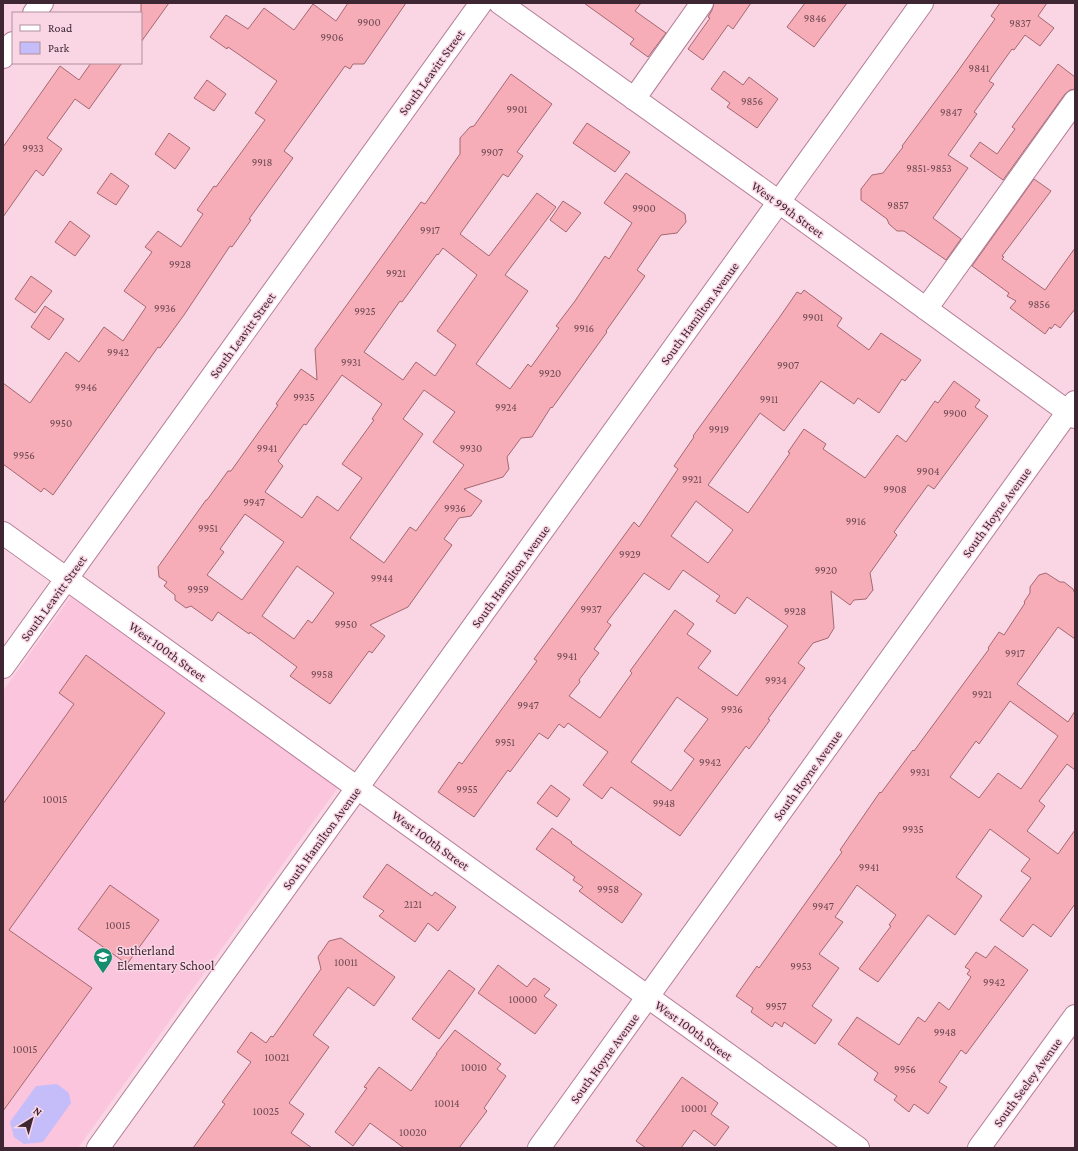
<svg xmlns="http://www.w3.org/2000/svg" width="1078" height="1151" font-family="'Crimson Pro',serif">
<style>
.built{fill:#fbc5dd}
.green{fill:#c5bdfa}
.building{fill:#f7adb7;stroke:#a36871;fill-rule:evenodd}
.lines{fill:none;stroke-linecap:round;stroke-linejoin:round}
.minor-casing{stroke:#b57e97;stroke-width:24}
.minor{stroke:#fff;stroke-width:22}
.labels{text-anchor:middle;stroke-width:3;stroke-linejoin:round;paint-order:stroke}
.number-label{font-size:11px;fill:#6c4853}
.street-label{font-size:13px;fill:#3e2732;stroke:#fad6e5}
.poi-label{font-size:13px;fill:#3e2732;stroke:#fad6e5;text-anchor:start}
</style>
<rect width="100%" height="100%" fill="#fad6e5"/>
<!-- built -->
<path class="built" d="M72 595 339 786 78 1148H3V691Z"/>
<!-- green -->
<path class="green" d="M57 1084 69 1093 71 1103 43 1142 24 1144 14 1137 10 1122 36 1086Z"/>
<!-- building -->
<path class="building" d="M141 3H169L141 42Z
M348 3H406L364 64H353L350 69 345 66 284 151 293 158 249 219 251 220 232 247 230 246 184 315 160 348 158 347 53 495 44 488 41 492 3 464V383L30 403 66 352 79 362 104 327 123 341 146 307 124 291 152 252 145 247 158 231 181 247 203 214 197 210 214 186 216 187 265 120 255 113 277 81 228 47 227 49 210 37 226 15 248 29 264 8 294 30 313 4 336 21Z
M584 3H641L635 11 666 33 648 57 630 44 634 39Z
M714 3H751L733 29 728 25 703 60 688 49 710 18 708 17 712 10Z
M805 3H847L814 47 787 27Z
M1000 3H1047L1038 16 1054 28 1040 46 1025 35 1014 50 1012 49 989 81 994 84 974 112 977 114 948 155 968 168 933 218 961 239 946 260 904 231H897L889 224 887 219 861 200V189L872 175 883 173 903 147 902 146 955 75 995 19 991 16Z
M91 63H122L89 109 75 99 47 138 62 149 43 176 36 170 3 217V147L60 66 79 80Z
M1058 64 1075 77V89L1070 90 1065 94 1003 180 970 156 980 142 997 154 1015 129 1012 127Z
M724 71 743 85 749 77 778 99 757 128 727 107 730 103 711 89Z
M511 74 552 104 517 152 523 156 508 177 503 174 460 234 489 256 537 193 556 207 505 275 528 291 476 364 510 389 528 364 531 367 559 328 556 326 575 301 605 256 609 259 632 223 604 203 626 173 685 214 686 222 677 233 661 235 637 270 645 276 606 331 607 332 552 408 551 407 532 437 521 438 507 457 509 469 503 477 464 489 482 501 471 516 459 518 444 539 452 545 408 607 370 625 385 636 372 653 369 651 330 704 290 676 297 667 250 632 249 634 218 612 212 621 191 606 186 608 175 600V595L164 586 167 582 159 577 158 567 206 500H207L228 471H231L278 405 276 404 301 369 317 380 315 349 421 202 425 204 460 154V138L470 127 474 126ZM443 248 477 275 437 331 456 345 435 376 416 362 403 380 364 352 400 301 402 302 437 254 438 255ZM342 375 382 404 372 419 374 420 342 464 362 478 338 511 317 496 302 518 265 492 283 466 278 461 304 424 306 425ZM424 390 455 412 433 442 464 465 416 531 410 527 384 563 350 538 423 434 403 419ZM245 514 284 542 242 600 207 575 224 552 220 549ZM297 566 334 593 312 623 308 620 294 639 262 616Z
M207 80 226 94 214 111 194 98Z
M587 123 630 152 615 172 573 143Z
M169 133 190 148 175 169 155 154Z
M111 173 129 186 116 205 97 193Z
M1034 179 1051 191 1002 256 1004 257 1002 259 1045 290 1075 248V309L1060 328 1055 324 1051 329 1050 327 1045 334 1010 308 1016 301 1007 296 1009 293 972 266Z
M563 201 581 213 566 232 550 220Z
M70 221 90 236 75 256 55 242Z
M31 276 52 291 35 313 15 299Z
M804 290 842 318 837 326 869 350 881 333 921 360 905 381 902 379 879 413 858 398 854 404 821 381 784 431 760 413 708 485 748 513 790 453 788 452 804 429 826 444 823 449 865 478 897 435 906 442 935 401 938 403 954 381 980 400 975 407 988 416 934 489 928 485 894 532 897 535 870 573 873 590 866 599 854 600 850 605 831 591 834 628 828 638 813 643 798 663 805 668 768 719 770 720 749 749 746 746 680 836 611 787 602 799 583 785 608 752 568 723 564 728 559 724 548 739 539 733 510 772 508 770 474 817 438 792 459 762 462 764 499 713 537 661 534 659 634 522 639 527 678 469 674 466 694 437 693 436 779 318 797 292 801 294ZM696 501 733 530 708 563 671 536ZM683 570 720 596 716 601 735 614 747 597 788 626 737 696 698 668 711 651 687 634 694 624 675 610 630 671 632 673 600 718 569 696 580 682 579 680 599 653 594 649 611 625 607 622 644 573 669 590ZM677 697 708 719 684 751 694 759 671 791 631 762Z
M45 306 64 319 49 340 31 327Z
M1046 573 1060 582H1064L1073 589 1075 594V639L1058 627 1017 684 1068 722 1075 711V770L1067 764 1039 801 1045 806 1027 831 1058 854 1075 830V904L1051 937 1033 924 1023 937 1000 920 1031 878 1021 871 1030 859 990 829 956 877 982 896 955 935 928 915 878 982 859 969 891 926 889 925 896 915 857 885 835 917 843 922 819 954 839 968 812 1006 832 1020 815 1044 784 1022 782 1027 775 1022 772 1027 751 1012 753 1008 736 996 757 966 759 968 842 852 840 850 880 792 881 793 913 750 914 751 989 649 988 648 999 632 1004 635 1025 603 1024 602 1030 593V587L1039 575ZM1010 701 1058 736 1021 789 998 773 979 798 950 777 976 741 979 744Z
M86 655 165 713 9 930 92 988 3 1111V804L74 704 59 693Z
M551 785 570 799 557 817 537 803Z
M552 828 572 842 571 843 642 894 622 923 579 891 583 887 573 880 575 877 536 849Z
M387 864 432 896 435 892 456 907 438 931 428 923 415 942 379 916 384 911 363 897Z
M110 885 159 920 127 964 78 929Z
M341 938 395 977 374 1006 348 987 313 1035 329 1047 289 1103 304 1114 291 1133 312 1148H193L225 1104 222 1102 251 1062 237 1052 251 1032 266 1043 271 1036 273 1037 321 969 318 957 329 941Z
M995 946 1028 970 966 1054 961 1050 939 1082 947 1087 928 1114 914 1104 909 1112 894 1100 897 1096 874 1080 878 1073 838 1044 857 1017 899 1045 918 1017 925 1022 939 1002 949 1010 971 977 967 974 970 970 965 967 976 952 986 958Z
M498 965 527 987 534 978 550 989 544 996 557 1005 535 1034 478 993Z
M449 970 475 989 439 1039 412 1019Z
M455 1030 501 1064 497 1069 506 1076 484 1108 487 1111 459 1148H404L370 1123 353 1146 335 1132 367 1088 364 1087 379 1067 411 1091 437 1054H436Z
M682 1077 718 1103 711 1114 729 1127 715 1146 694 1130 681 1148H646L636 1141Z"/>
<g class="lines">
<defs>
<path id="minor" d="M500 3 779 202 1075 417
M34 13 42 3
M3 57 13 43
M634 99 702 3
M926 309 1075 101
M3 533 858 1148
M3 667 481 3
M98 1148 922 3
M539 1148 1075 402
M979 1148 1075 1016"/>
</defs>
<!-- minor casing -->
<use href="#minor" class="minor-casing"/>
<!-- minor -->
<use href="#minor" class="minor"/>
</g>
<!-- icons -->
<defs>
<symbol id="school-pin" viewBox="-11 -11 22 30"><path d="M0 17L-7.5 6A9.5 9.5 0 1 1 7.5 6Z" fill="#178d6f" stroke="#fad6e5"/><path d="M0-5L7-2L0 1L-7-2ZM-4 1L0 2.5L4 1V4Q0 6-4 4Z" fill="#fff"/></symbol>
</defs>
<g fill-rule="evenodd">
<use href="#school-pin" x="92" y="946" width="22" height="30"/>
</g>
<g class="labels">
<!-- number labels -->
<g class="number-label">
<text x="815" y="22">9846</text>
<text x="369" y="26">9900</text>
<text x="1020" y="27">9837</text>
<text x="332" y="41">9906</text>
<text x="979" y="72">9841</text>
<text x="752" y="105">9856</text>
<text x="517" y="113">9901</text>
<text x="951" y="116">9847</text>
<text x="33" y="152">9933</text>
<text x="492" y="156">9907</text>
<text x="262" y="166">9918</text>
<text x="929" y="172">9851-9853</text>
<text x="898" y="209">9857</text>
<text x="644" y="212">9900</text>
<text x="430" y="234">9917</text>
<text x="180" y="268">9928</text>
<text x="396" y="277">9921</text>
<text x="1039" y="308">9856</text>
<text x="165" y="312">9936</text>
<text x="365" y="315">9925</text>
<text x="813" y="321">9901</text>
<text x="584" y="332">9916</text>
<text x="118" y="356">9942</text>
<text x="351" y="366">9931</text>
<text x="788" y="369">9907</text>
<text x="550" y="377">9920</text>
<text x="86" y="391">9946</text>
<text x="304" y="401">9935</text>
<text x="769" y="403">9911</text>
<text x="506" y="411">9924</text>
<text x="955" y="417">9900</text>
<text x="61" y="427">9950</text>
<text x="719" y="433">9919</text>
<text x="267" y="452">9941</text>
<text x="471" y="452">9930</text>
<text x="24" y="459">9956</text>
<text x="928" y="475">9904</text>
<text x="692" y="483">9921</text>
<text x="895" y="493">9908</text>
<text x="254" y="506">9947</text>
<text x="455" y="512">9936</text>
<text x="856" y="525">9916</text>
<text x="208" y="532">9951</text>
<text x="630" y="558">9929</text>
<text x="826" y="574">9920</text>
<text x="382" y="582">9944</text>
<text x="198" y="593">9959</text>
<text x="591" y="613">9937</text>
<text x="795" y="615">9928</text>
<text x="346" y="628">9950</text>
<text x="1015" y="657">9917</text>
<text x="567" y="660">9941</text>
<text x="322" y="678">9958</text>
<text x="776" y="684">9934</text>
<text x="982" y="698">9921</text>
<text x="528" y="709">9947</text>
<text x="732" y="713">9936</text>
<text x="505" y="746">9951</text>
<text x="710" y="766">9942</text>
<text x="920" y="776">9931</text>
<text x="467" y="793">9955</text>
<text x="55" y="803">10015</text>
<text x="664" y="807">9948</text>
<text x="913" y="833">9935</text>
<text x="869" y="871">9941</text>
<text x="608" y="893">9958</text>
<text x="413" y="908">2121</text>
<text x="823" y="910">9947</text>
<text x="118" y="929">10015</text>
<text x="346" y="966">10011</text>
<text x="801" y="970">9953</text>
<text x="994" y="986">9942</text>
<text x="523" y="1003">10000</text>
<text x="776" y="1010">9957</text>
<text x="945" y="1036">9948</text>
<text x="25" y="1053">10015</text>
<text x="277" y="1061">10021</text>
<text x="474" y="1071">10010</text>
<text x="905" y="1073">9956</text>
<text x="447" y="1107">10014</text>
<text x="694" y="1112">10001</text>
<text x="266" y="1115">10025</text>
<text x="413" y="1136">10020</text>
</g>
<!-- street labels -->
<g class="street-label">
<text transform="translate(431 72) rotate(-54)" y="5">South Leavitt Street</text>
<text transform="translate(788 209) rotate(36)" y="5">West 99th Street</text>
<text transform="translate(699 313) rotate(-54)" y="5">South Hamilton Avenue</text>
<text transform="translate(242 335) rotate(-54)" y="5">South Leavitt Street</text>
<text transform="translate(996 512) rotate(-54)" y="5">South Hoyne Avenue</text>
<text transform="translate(510 576) rotate(-54)" y="5">South Hamilton Avenue</text>
<text transform="translate(53 598) rotate(-54)" y="5">South Leavitt Street</text>
<text transform="translate(168 651) rotate(36)" y="5">West 100th Street</text>
<text transform="translate(807 775) rotate(-54)" y="5">South Hoyne Avenue</text>
<text transform="translate(321 838) rotate(-54)" y="5">South Hamilton Avenue</text>
<text transform="translate(431 840) rotate(36)" y="5">West 100th Street</text>
<text transform="translate(694 1030) rotate(36)" y="5">West 100th Street</text>
<text transform="translate(604 1058) rotate(-54)" y="5">South Hoyne Avenue</text>
<text transform="translate(1027 1082) rotate(-54)" y="5">South Seeley Avenue</text>
</g>
<!-- poi labels -->
<g class="poi-label">
<text x="117" y="955">Sutherland<tspan x="117" dy="15">Elementary School</tspan></text>
</g>
</g>
<!-- border -->
<rect width="1078" height="1151" fill="none" stroke="#3e2732" stroke-width="8"/>
<!-- legend -->
<rect x="12" y="12" width="130" height="52" fill="#fad6e5" stroke="#af909d"/>
<rect x="20" y="25" width="20" height="6" fill="#ffffff" stroke="#af909d"/>
<text x="48" y="32" font-size="12" fill="#3e2732">Road</text>
<rect x="20" y="42" width="20" height="12" fill="#c5bdfa" stroke="#af909d"/>
<text x="48" y="52" font-size="12" fill="#3e2732">Park</text>
<!-- north arrow -->
<g transform="translate(32 1119) rotate(37)" stroke="#fad6e5" stroke-width="3" paint-order="stroke">
<path d="M0-3L7 15L0 10L-7 15Z" fill="#3e2732"/>
<text y="-6" font-size="11" font-weight="bold" text-anchor="middle" fill="#3e2732">N</text>
</g>
</svg>
